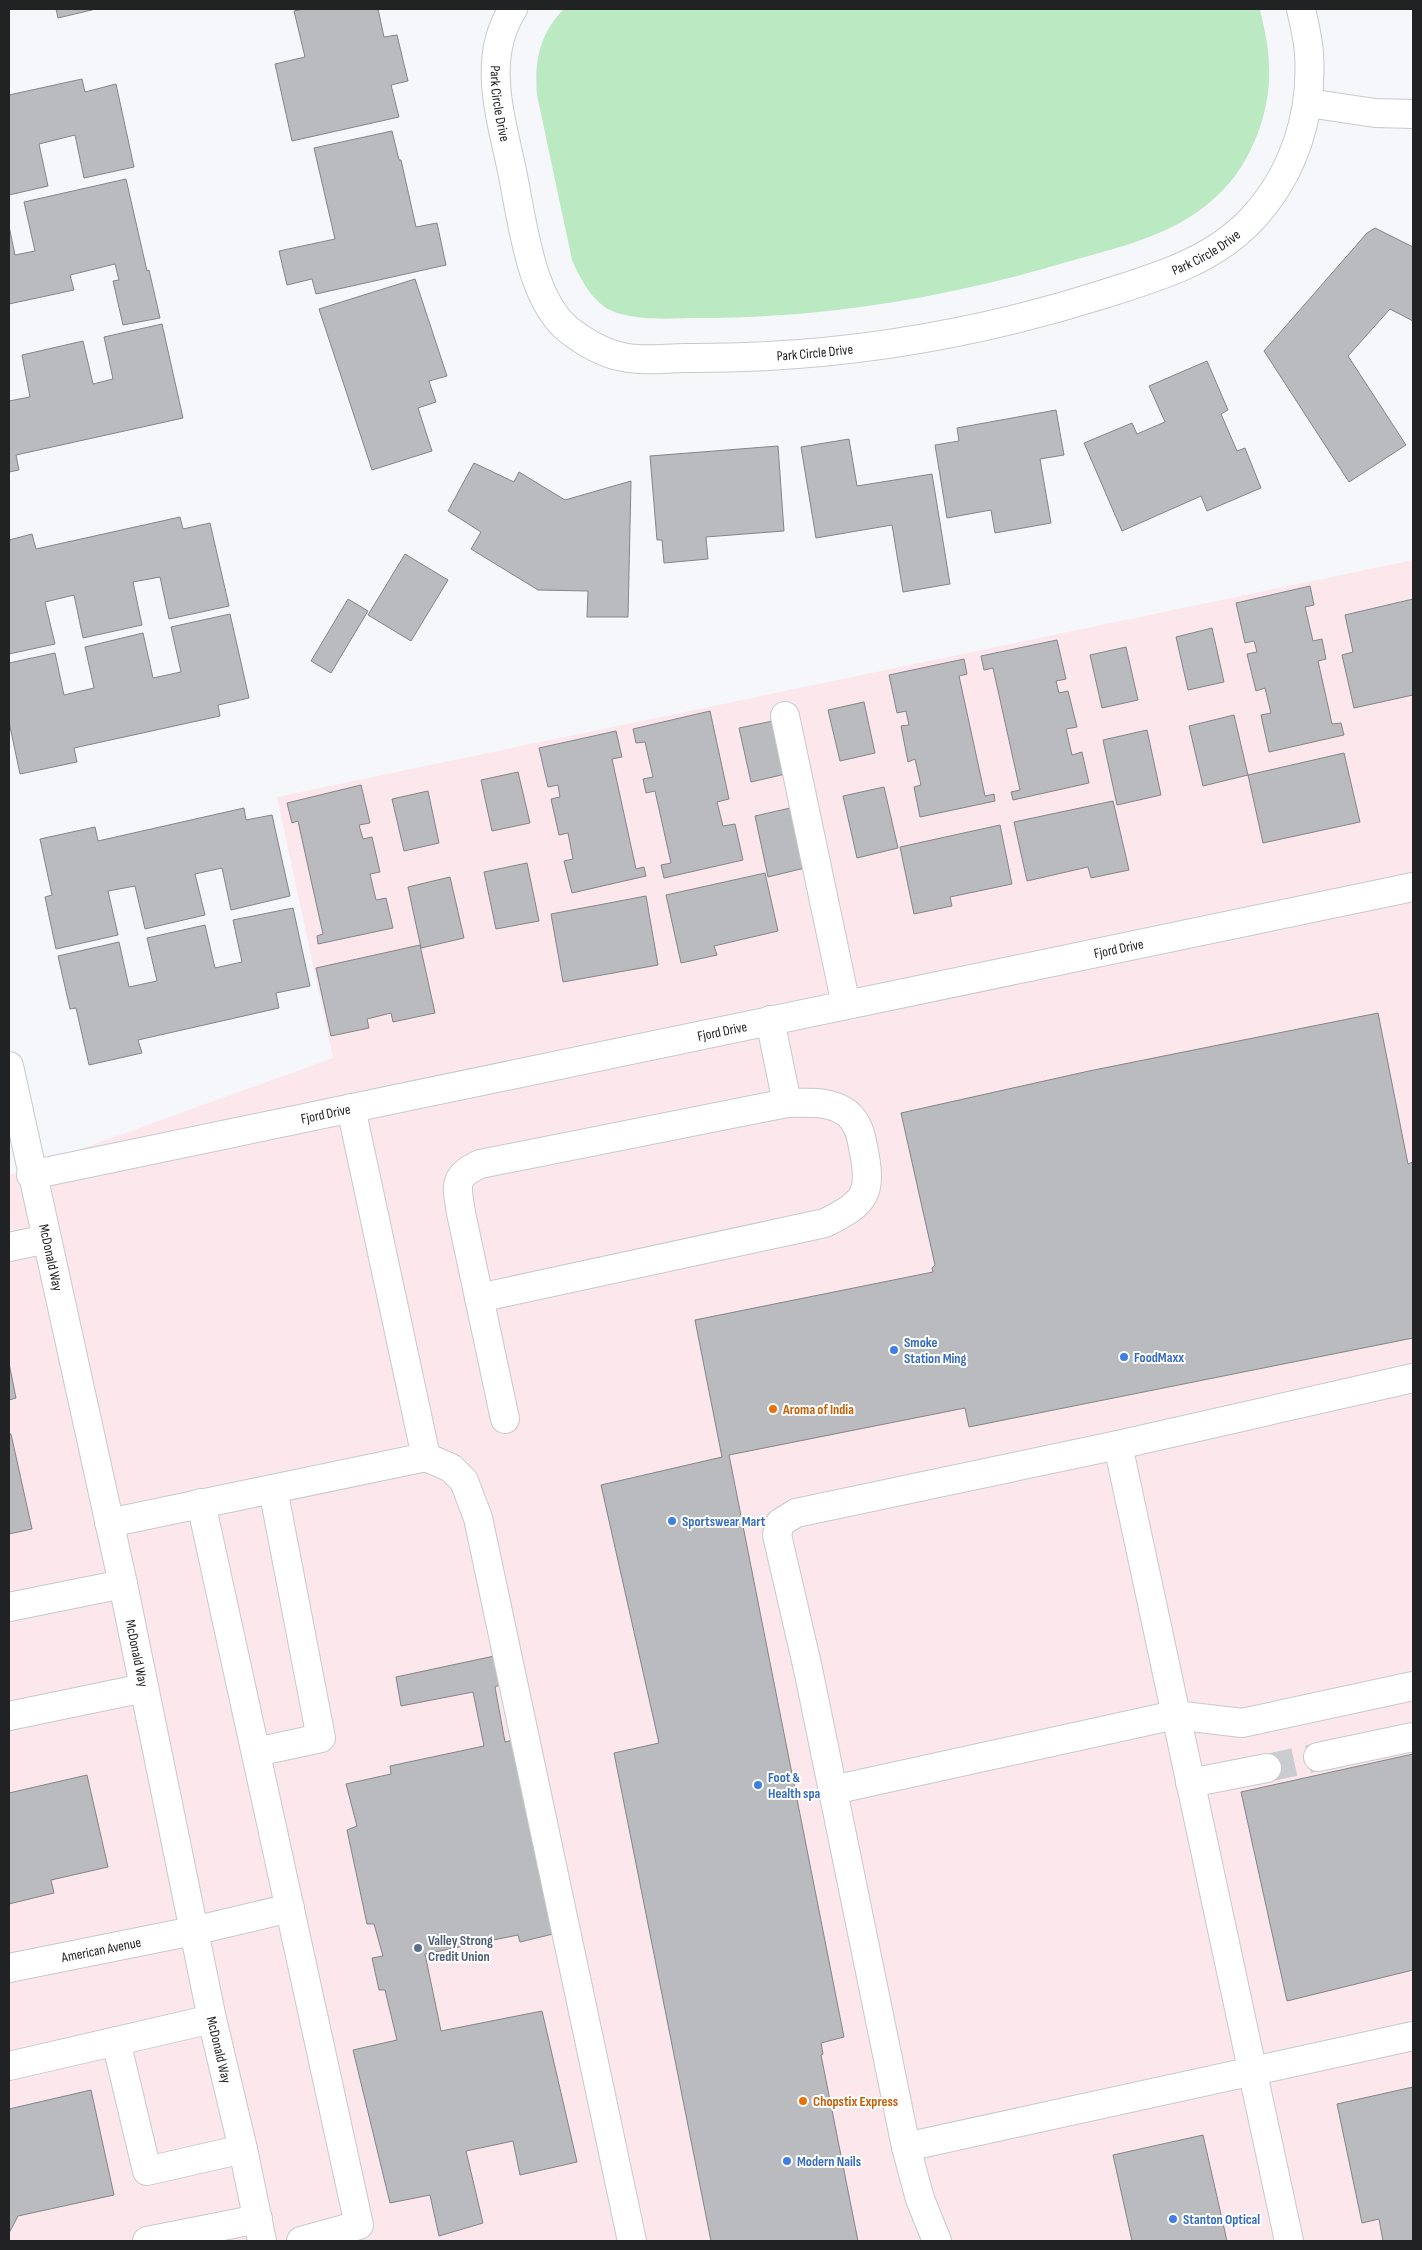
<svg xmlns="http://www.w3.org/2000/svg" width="1422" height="2250" font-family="'Sofia Sans Condensed',sans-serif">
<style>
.commercial{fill:#fce7ec}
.green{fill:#bbe9c1}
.building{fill:#b9bbbf;stroke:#838589}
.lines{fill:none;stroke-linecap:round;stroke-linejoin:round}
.minor-tunnel{stroke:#cbccd0;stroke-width:28;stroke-dasharray:28 14;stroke-linecap:butt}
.minor-casing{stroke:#c7c9cd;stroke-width:30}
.minor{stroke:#fff;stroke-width:28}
.shop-dot{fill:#3f7fe0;stroke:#fff;stroke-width:2}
.food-dot{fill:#e8710a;stroke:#fff;stroke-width:2}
.service-dot{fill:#5c6f8a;stroke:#fff;stroke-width:2}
.labels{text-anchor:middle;stroke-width:4;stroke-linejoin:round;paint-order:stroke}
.street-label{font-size:14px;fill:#212224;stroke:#fff}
.shop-label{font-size:14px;font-weight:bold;fill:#366cbe;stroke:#fff;text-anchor:start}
.food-label{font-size:14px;font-weight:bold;fill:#c56008;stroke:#fff;text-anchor:start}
.service-label{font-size:14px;font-weight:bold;fill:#4e5e75;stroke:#fff;text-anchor:start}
</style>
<rect width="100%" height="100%" fill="#f5f7fb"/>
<!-- commercial -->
<path class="commercial" d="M1413 560V2241H9V1175L333 1058 277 797Z"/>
<!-- green -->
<path class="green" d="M564 9H1260C1264 28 1269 47 1269 66 1271 104 1257 146 1235 176 1219 197 1196 215 1172 227 1142 242 1106 251 1074 260 954 296 828 318 702 318 675 318 647 321 621 314 595 308 582 282 572 260L537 95C534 61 540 33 564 9Z"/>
<!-- building -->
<path class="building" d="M56 9H96L58 18Z
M304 9H378L384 37 397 35 408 81 391 85 399 117 292 141 275 64 305 57 294 11Z
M82 79 85 92 116 84 134 167 84 178 75 135 39 144 48 186 9 195V95Z
M392 131 399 160H401L416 227 437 223 446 265 316 294 312 279 287 285 279 251 335 239 314 148Z
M126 179 147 271 149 270 160 318 123 325 113 281 119 280 115 264 70 275 74 290 9 304V226L15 255 35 251 24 202Z
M1375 228 1413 247V321L1390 309 1348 356 1406 445 1349 482 1264 351 1367 233Z
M415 279 447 376 429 381 436 402 418 408 432 451 372 470 319 309Z
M162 324 183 418 16 455 19 470 9 472V401L30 397 22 355 83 341 93 384 113 379 104 337Z
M1207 361 1228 410 1221 414 1237 451 1245 448 1261 488 1207 511 1201 496 1122 531 1084 443 1132 423 1137 434 1165 422 1149 386Z
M1056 410 1064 455 1040 459 1051 523 995 533 991 510 947 518 935 445 959 441 957 428Z
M849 439 857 486 932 474 950 584 903 592 892 525 816 538 801 447Z
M778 446 784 531 706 537 708 559 664 563 662 540H657L650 456Z
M474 463 514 482 519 472 565 500 631 481 628 617H587L588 591 538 590 471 549 481 532 448 511Z
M180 517 183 529 210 523 229 606 169 619 160 577 133 582 142 625 83 638 74 595 45 602 55 644 9 654V540L32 534 36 549Z
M405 554 448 580 411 641 368 615Z
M1310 586 1314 605 1305 607 1313 641 1322 639 1326 659 1318 661 1332 724 1341 723 1344 735 1269 752 1261 715 1271 713 1265 688 1256 691 1247 654 1257 652 1254 641 1245 643 1236 603Z
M348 599 368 611 331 673 311 661Z
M1413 599V695L1354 708 1342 655 1353 652 1345 615Z
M230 614 249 698 218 705 220 716 74 748 77 762 20 774 9 722V663L55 653 64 695 94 688 85 647 143 633 153 678 181 672 171 627Z
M1212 628 1224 682 1188 690 1176 637Z
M1057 640 1066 679 1056 681 1059 693 1068 691 1077 727 1066 729 1072 755 1082 752 1089 783 1013 800 1011 792 1020 790 993 668 984 670 981 656Z
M1126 647 1138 700 1102 708 1090 655Z
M964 659 967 674 959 676 985 796 994 794 995 801 920 817 914 787 921 785 915 759 908 762 901 726 909 725 906 711 897 713 889 675Z
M864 702 875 753 840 761 828 710Z
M710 711 729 799 717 802 723 826 735 824 743 860 664 878 661 865 671 863 655 791 646 793 643 779 653 777 645 742 636 743 633 729Z
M1234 715 1248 775 1203 786 1189 726Z
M778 720 790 773 751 782 739 728Z
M1147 730 1161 795 1117 805 1103 740Z
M616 731 622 757 612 759 636 869 644 867 646 876 572 893 564 861 573 859 568 833 559 835 551 799 560 797 558 785 548 787 539 748Z
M1344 753 1360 822 1263 843 1248 775Z
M518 772 530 823 492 831 481 780Z
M361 785 370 823 359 825 363 839 372 837 380 872 370 874 376 900 386 898 393 928 318 944 317 936 323 934 298 821 292 823 287 803Z
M884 787 898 848 857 858 843 796Z
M428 791 439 843 404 851 392 799Z
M1113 801 1129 870 1091 878 1088 867 1027 881 1014 822Z
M799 806 813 866 768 877 755 816Z
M244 808 246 820 272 815 290 896 231 910 222 868 195 874 205 915 145 929 135 886 108 891 118 935 56 949 45 897 52 895 40 839 95 827 98 841Z
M1000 825 1012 884 950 897 952 906 914 914 900 847Z
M527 863 539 921 496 929 484 872Z
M765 873 778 931 714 946 717 955 681 963 666 895Z
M450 877 464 938 421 948 408 887Z
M646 896 658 965 563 982 551 914Z
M293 908 310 986 276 993 279 1008 138 1040 142 1053 89 1065 76 1008 70 1009 58 956 119 942 129 987 157 981 147 938 205 925 215 968 242 962 233 920Z
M420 945 435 1013 393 1022 391 1013 367 1019 369 1028 331 1036 316 968Z
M1378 1013 1408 1164 1413 1162V1338L969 1427 965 1408 729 1455 844 2037 821 2043 823 2054 821 2055 858 2241H711L614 1753 659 1743 601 1485 722 1457 695 1320 933 1272 932 1268 935 1265 901 1113 1089 1071Z
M9 1363 16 1398 9 1400Z
M9 1434H11L32 1529 9 1534Z
M499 1655 504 1683 495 1687 505 1742 513 1740 553 1934 520 1942 518 1935 425 1954 441 2031 542 2011 577 2162 520 2175 513 2141 466 2151 483 2223 439 2236 430 2195 390 2203 353 2050 397 2040 385 1990H379L372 1958 383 1956 374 1924H367L347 1830 357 1826 346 1784 391 1774 390 1766 484 1746 473 1692 401 1706 396 1677Z
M1413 1754V1970L1287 2001 1241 1792Z
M87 1775 108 1867 51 1880 54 1893 9 1904V1793Z
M1413 2087V2241H1383L1379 2219 1362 2223 1337 2104Z
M91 2090 114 2195 18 2216 9 2233V2109Z
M1203 2135 1227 2241H1132L1113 2155Z"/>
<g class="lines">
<!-- minor-tunnel -->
<path class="minor-tunnel" d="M1267 1768 1318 1757"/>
<defs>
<g id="minor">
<path id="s1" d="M513 9C481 59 501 117 512 171 522 218 530 301 570 331 587 344 607 355 628 358 646 361 667 358 686 358 828 359 969 337 1104 294 1158 277 1213 261 1252 219 1294 174 1313 114 1309 53 1308 38 1304 23 1301 9"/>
<path d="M1308 103 1375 113 1413 114"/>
<path d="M785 716 846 1005"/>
<path id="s2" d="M9 1066 123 1584 212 2019 243 2149 262 2241"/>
<path id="s3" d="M31 1175 1413 887"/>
<path d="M9 1247 47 1239"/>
<path d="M479 1298 825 1223C866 1203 873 1193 863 1147 861 1135 858 1122 847 1113 829 1100 807 1103 787 1103"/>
<path d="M505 1419 461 1213C457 1186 452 1177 480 1164L787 1103 770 1020"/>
<path d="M1118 1445 1289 2241"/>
<path d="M426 1457 451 1468 464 1481 478 1518 632 2241"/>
<path d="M201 1503 359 2225 301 2241"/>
<path d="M109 1523 426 1457 351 1108"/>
<path d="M9 1607 123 1584"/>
<path d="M9 1716 144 1688"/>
<path d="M256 1752 321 1738 273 1489"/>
<path d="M1318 1757 1413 1737"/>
<path d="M1190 1783 1267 1768"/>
<path d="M833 1790 1175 1715 1242 1723 1413 1686"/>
<path id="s4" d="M9 1968 193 1931 290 1908"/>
<path d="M116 2041 147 2171 243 2149"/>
<path d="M9 2066 212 2019"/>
<path d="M906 2147 1413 2036"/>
<path d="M147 2241 258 2219"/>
<path d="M937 2241 920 2199 906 2147 808 1669 777 1535 780 1523 796 1513 1118 1445 1413 1378"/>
</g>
</defs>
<!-- minor casing -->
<use href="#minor" class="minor-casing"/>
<!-- minor -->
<use href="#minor" class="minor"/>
</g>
<!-- markers -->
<g class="shop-dot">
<circle cx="894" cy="1350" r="5"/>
<circle cx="1124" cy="1357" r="5"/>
<circle cx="672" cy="1521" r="5"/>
<circle cx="758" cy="1785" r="5"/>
<circle cx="787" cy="2161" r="5"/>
<circle cx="1173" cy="2219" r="5"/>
</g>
<g class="food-dot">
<circle cx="773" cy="1409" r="5"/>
<circle cx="803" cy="2101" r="5"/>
</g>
<circle class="service-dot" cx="418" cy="1948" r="5"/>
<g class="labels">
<!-- street labels -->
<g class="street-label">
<text dy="5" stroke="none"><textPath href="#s1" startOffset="98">Park Circle Drive</textPath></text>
<text dy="5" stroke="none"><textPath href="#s1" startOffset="998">Park Circle Drive</textPath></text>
<text dy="5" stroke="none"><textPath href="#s1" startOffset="592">Park Circle Drive</textPath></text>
<text dy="5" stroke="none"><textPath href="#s3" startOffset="1111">Fjord Drive</textPath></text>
<text dy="5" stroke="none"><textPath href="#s3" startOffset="706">Fjord Drive</textPath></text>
<text dy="5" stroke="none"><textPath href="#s3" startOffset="301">Fjord Drive</textPath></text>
<text dy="5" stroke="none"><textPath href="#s2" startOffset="196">McDonald Way</textPath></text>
<text dy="5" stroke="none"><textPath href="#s2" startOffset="601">McDonald Way</textPath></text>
<text dy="5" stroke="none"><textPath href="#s4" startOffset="94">American Avenue</textPath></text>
<text dy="5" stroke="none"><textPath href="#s2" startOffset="1006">McDonald Way</textPath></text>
</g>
<!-- shop labels -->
<g class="shop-label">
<text x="904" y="1347">Smoke<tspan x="904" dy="16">Station Ming</tspan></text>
<text x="1134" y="1362">FoodMaxx</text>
<text x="682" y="1526">Sportswear Mart</text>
<text x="768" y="1782">Foot &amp;<tspan x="768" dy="16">Health spa</tspan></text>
<text x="797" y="2166">Modern Nails</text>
<text x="1183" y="2224">Stanton Optical</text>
</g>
<!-- food labels -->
<g class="food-label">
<text x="783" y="1414">Aroma of India</text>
<text x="813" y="2106">Chopstix Express</text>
</g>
<!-- service labels -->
<g class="service-label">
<text x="428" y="1945">Valley Strong<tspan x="428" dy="16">Credit Union</tspan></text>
</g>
</g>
<!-- border -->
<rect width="1422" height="2250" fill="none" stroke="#212224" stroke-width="20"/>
</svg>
